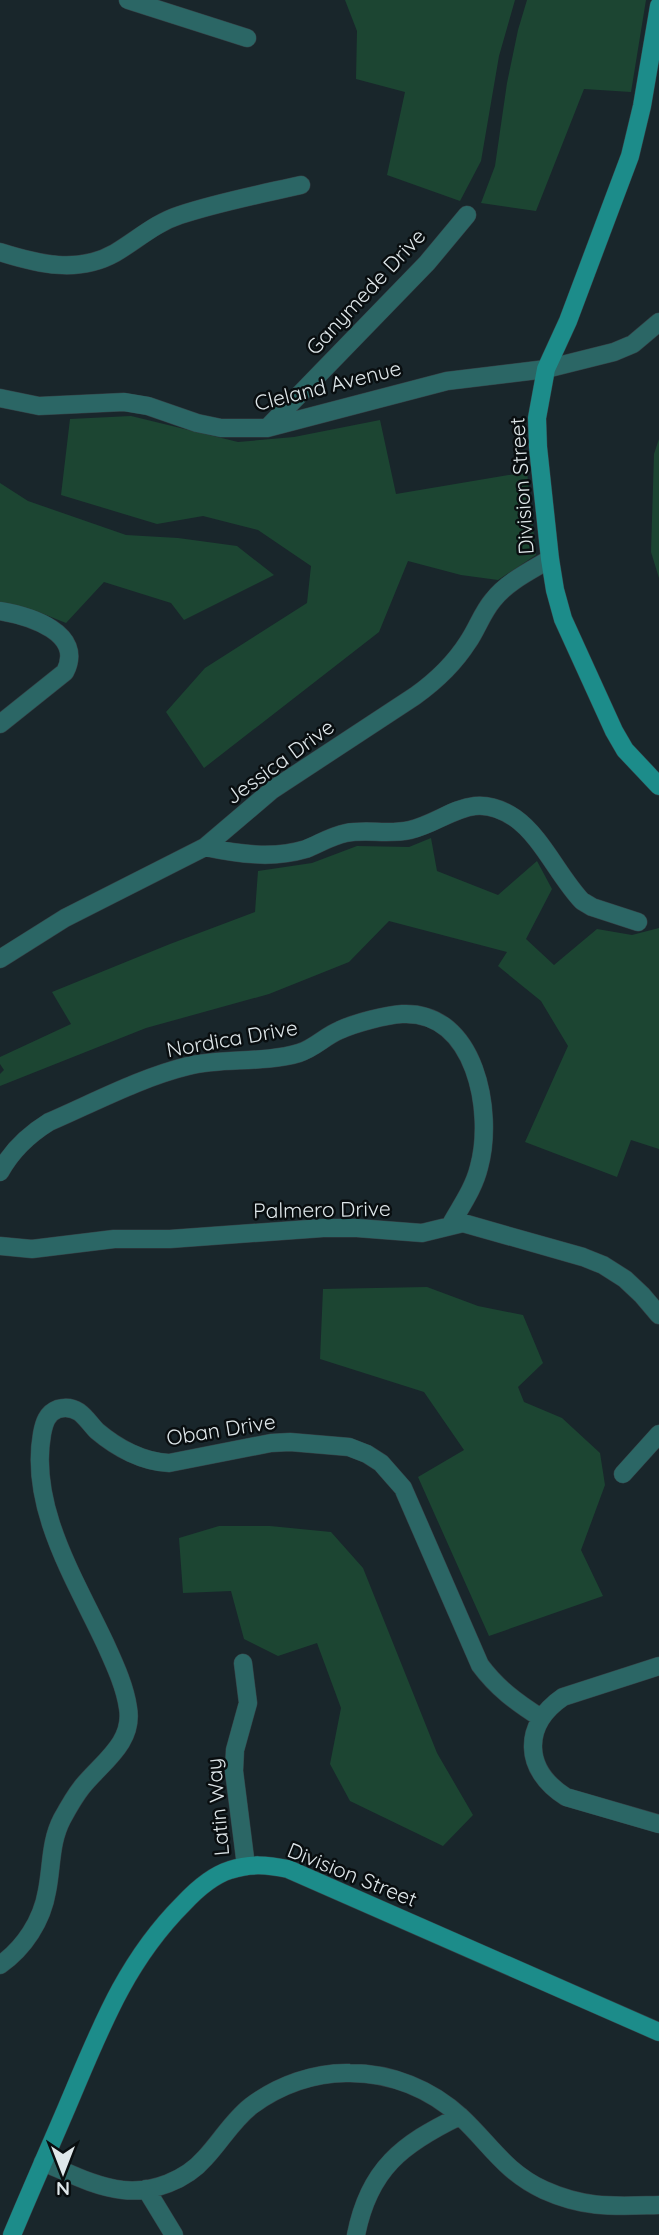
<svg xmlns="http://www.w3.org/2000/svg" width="659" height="2235" font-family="Quicksand,sans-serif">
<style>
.green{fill:#1c4532}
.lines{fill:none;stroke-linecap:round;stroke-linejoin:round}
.street-casing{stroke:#354146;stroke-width:19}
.secondary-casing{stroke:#354146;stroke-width:19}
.street{stroke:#2b6665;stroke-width:18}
.secondary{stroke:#1c8c8a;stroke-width:18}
.labels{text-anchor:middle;stroke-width:5;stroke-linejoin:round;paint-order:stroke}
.street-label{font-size:21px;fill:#dfe7ea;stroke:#090e10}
</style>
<rect width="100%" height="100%" fill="#19262b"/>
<!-- green -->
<path class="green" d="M345 0H515L499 56 481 161 460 201 387 175 405 92 356 79 357 31Z
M527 0H646L631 92 584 89 536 211 481 203 495 166 507 83 518 30Z
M131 416 238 442 294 437 380 420 396 494 527 472 536 555 498 580 461 575 408 561 379 632 204 768 166 712 205 668 307 603 311 566 258 530 203 516 157 524 61 495 70 419Z
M659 439V578L651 552 654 454Z
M0 483 28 501 126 535 178 538 237 546 274 575 184 620 171 603 104 582 66 623 41 613 0 602Z
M431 838 437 871 498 895 537 861 552 889 526 939 554 965 597 929 632 935 659 928V1149L631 1140 617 1177 525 1142 568 1046 541 1001 498 966 507 952 389 921 349 962 269 994 146 1028 0 1086V1074L4 1070 0 1064V1057L71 1024 52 992 170 944 255 912 258 871 312 863 357 846 409 847Z
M427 1287 478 1306 523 1315 543 1363 518 1387 524 1402 562 1418 600 1453 605 1485 581 1550 603 1596 489 1636 418 1477 464 1450 424 1392 320 1359 323 1289Z
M219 1526H270L331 1532 363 1568 437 1753 473 1815 443 1846 350 1801 330 1764 341 1708 317 1643 278 1656 244 1639 231 1591 183 1593 179 1538Z"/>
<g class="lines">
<defs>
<path id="street" d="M128 0 247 38
M0 252C38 264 78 274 115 253 137 240 155 223 180 215 219 202 261 194 301 185
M0 398 39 406 124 402 148 406 197 423 221 428H267L447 381 546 369 614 352 633 344 659 322
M267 428 427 263 467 215
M0 611C30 616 85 633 65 672L0 724
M205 847C238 854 273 859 306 849 319 844 331 836 346 833 367 829 389 835 410 830 448 821 471 788 515 818 542 837 559 877 582 901L592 907 638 922
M0 959 65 918 205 847 272 790 415 696C436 681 454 664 468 642 477 629 482 613 493 600 507 582 530 571 550 559
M0 1172C12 1150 28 1135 49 1122 93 1103 142 1077 188 1066 224 1057 261 1064 299 1053 315 1048 325 1036 340 1030 355 1023 386 1015 402 1014 476 1010 494 1113 479 1167 474 1188 461 1206 451 1224
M0 1246 32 1249 114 1239H170L323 1228H357L422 1233 463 1223 583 1257 603 1265 625 1279 642 1295 659 1315
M623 1474 659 1434
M243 1663 248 1703 235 1750 234 1771 246 1866
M659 1666 563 1697C522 1725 523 1770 566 1797L659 1824
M0 1965C24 1948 42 1921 47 1891 52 1866 50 1842 62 1819 68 1808 74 1797 82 1787 101 1763 134 1743 128 1708 125 1686 114 1663 105 1643 75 1579 29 1507 42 1434 44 1423 47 1413 58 1409 65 1407 73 1408 79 1412 86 1417 91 1425 97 1431 117 1448 143 1462 169 1463L271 1443 290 1442 349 1447 367 1454 381 1463 403 1488 480 1665C497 1688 516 1702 541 1718
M43 2162C69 2173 95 2187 123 2190 153 2193 186 2180 205 2158 221 2141 232 2121 251 2106 279 2085 315 2072 350 2073 391 2073 431 2089 461 2117 490 2144 505 2172 544 2190 586 2209 615 2206 659 2205
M146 2189 174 2235
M356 2235C369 2169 402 2144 460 2116"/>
<path id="secondary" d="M659 6 642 106 630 156 568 321 546 369 537 418 538 447 550 559 555 590 563 619 614 731 625 750 659 786
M12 2235C30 2192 49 2149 67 2107 99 2032 124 1963 183 1904 196 1890 211 1876 230 1870 250 1863 268 1865 288 1869L659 2032"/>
</defs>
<!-- street casing -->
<use href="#street" class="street-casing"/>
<!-- secondary casing -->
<use href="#secondary" class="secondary-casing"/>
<!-- street -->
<use href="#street" class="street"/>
<!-- secondary -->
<use href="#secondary" class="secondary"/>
</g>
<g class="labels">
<!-- street labels -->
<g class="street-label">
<text transform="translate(366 292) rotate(-47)" y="7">Ganymede Drive</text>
<text transform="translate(328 386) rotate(-14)" y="7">Cleland Avenue</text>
<text transform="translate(522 486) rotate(-94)" y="7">Division Street</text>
<text transform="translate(280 762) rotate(-36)" y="7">Jessica Drive</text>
<text transform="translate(232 1039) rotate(-10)" y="7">Nordica Drive</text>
<text transform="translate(322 1210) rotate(-1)" y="7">Palmero Drive</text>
<text transform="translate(221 1430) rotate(-9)" y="7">Oban Drive</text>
<text transform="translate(218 1807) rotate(-95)" y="7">Latin Way</text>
<text transform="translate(352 1875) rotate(22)" y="7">Division Street</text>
</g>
</g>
<!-- north arrow -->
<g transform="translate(63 2172) rotate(180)" stroke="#090e10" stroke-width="5" paint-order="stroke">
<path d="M0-5L12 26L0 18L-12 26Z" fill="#dfe7ea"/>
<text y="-10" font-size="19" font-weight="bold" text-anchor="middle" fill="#dfe7ea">N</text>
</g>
</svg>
